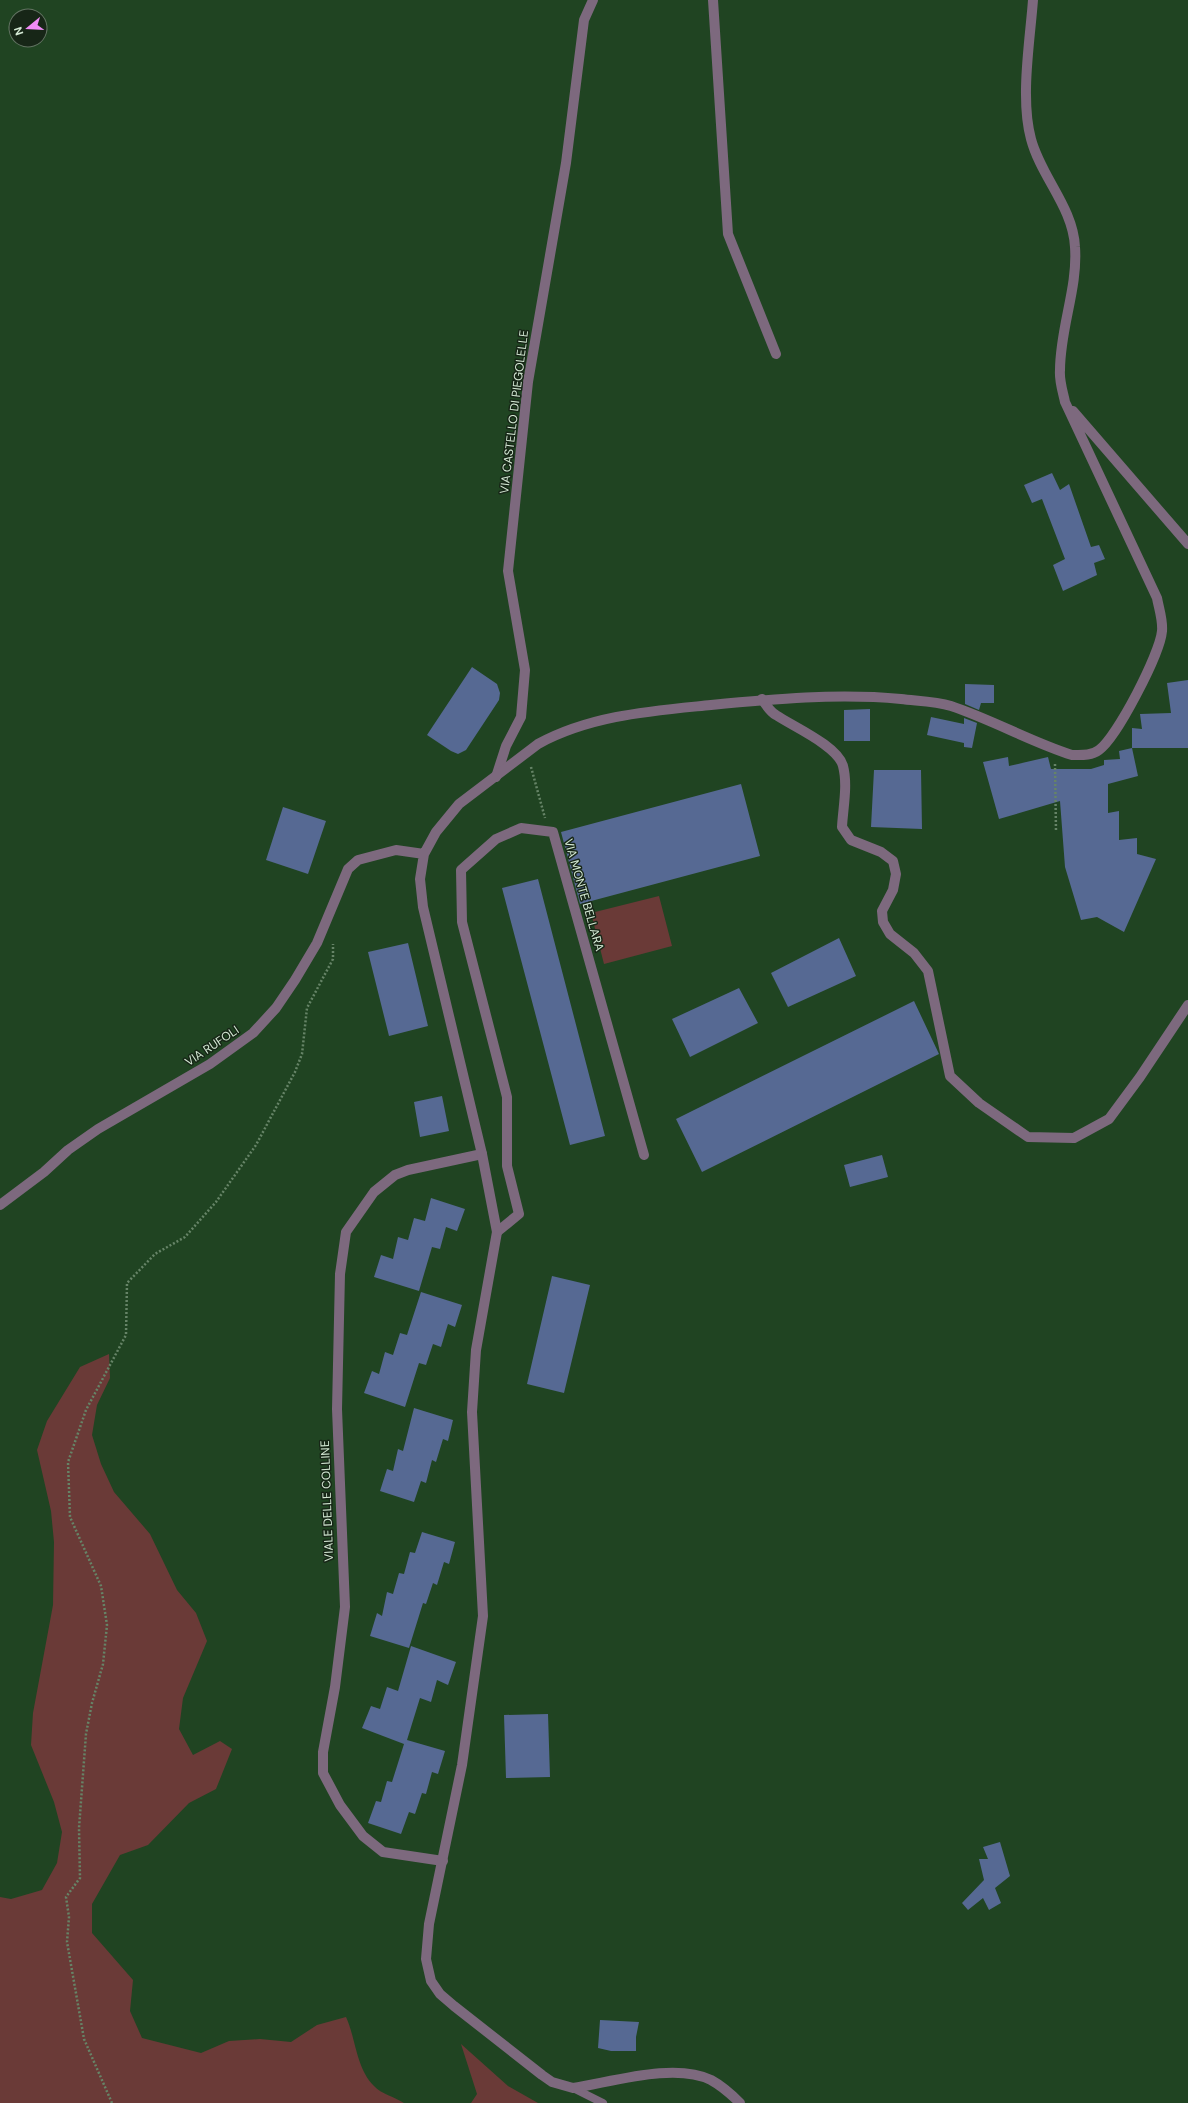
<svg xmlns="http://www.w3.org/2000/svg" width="1188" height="2103" font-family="'DM Sans',sans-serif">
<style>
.green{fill:#6a3a37}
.building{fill:#566993}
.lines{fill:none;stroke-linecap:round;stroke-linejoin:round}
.path{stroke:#668467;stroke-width:2.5;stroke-dasharray:2 2;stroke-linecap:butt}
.service{stroke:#7d697e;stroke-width:8}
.minor{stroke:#7d697e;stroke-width:10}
.tertiary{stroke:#7d697e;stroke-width:10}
.labels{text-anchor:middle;stroke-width:3;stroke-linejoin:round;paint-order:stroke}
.street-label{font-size:12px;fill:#d5ead5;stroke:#172617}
</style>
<rect width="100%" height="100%" fill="#204422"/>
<!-- green -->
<path class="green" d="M659 896 672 946 604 964 591 913Z
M109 1354 110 1378 97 1405 92 1435 101 1464 114 1492 150 1534 177 1590 196 1613 207 1641 183 1698 179 1729 193 1755 220 1741 232 1749 216 1789 189 1803 148 1845 120 1855 92 1904V1933L133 1980 130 2011 142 2038 201 2053 229 2041 260 2039 291 2042 317 2025 346 2017C356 2039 356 2068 374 2086 381 2094 395 2097 404 2103H0V1897L11 1899 42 1890 57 1863 62 1832 54 1802 31 1745 33 1713 53 1605 54 1542 51 1511 37 1450 47 1421 80 1367Z
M461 2044 508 2086 538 2103H471L477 2094Z"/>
<!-- building -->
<path class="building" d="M1052 473 1060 490 1069 484 1091 547 1099 545 1105 559 1094 563 1097 575 1063 591 1053 565 1065 559 1042 499 1032 503 1024 485Z
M472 667 497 684 500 693 499 700 466 750 458 754 451 751 427 735Z
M1188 680V748H1132V728L1142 729 1140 714 1171 713 1167 683Z
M965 684 994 685V703H981L979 710 965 704Z
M870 709V741H844V710Z
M931 717 964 724V718L977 723 972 748 964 747V743L927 735Z
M1132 748 1138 776 1108 784V813L1119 811V840L1137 838V854L1156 859 1124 932 1097 917 1081 920 1065 867 1060 801 999 819 983 762 1008 757 1009 766 1048 757 1051 769H1091L1104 765V760L1120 759 1119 751Z
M874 770H921L922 829 871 827Z
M741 784 760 856 580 904 561 832Z
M283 807 326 821 308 874 266 860Z
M538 879 605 1136 570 1145 502 888Z
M839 938 856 976 788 1007 771 973Z
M408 943 428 1026 389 1036 368 952Z
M739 988 758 1023 690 1057 672 1019Z
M914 1001 939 1054 702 1172 676 1119Z
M442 1096 449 1131 420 1137 414 1102Z
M882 1155 888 1177 850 1187 844 1165Z
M431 1198 465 1209 457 1231 446 1227 440 1249 432 1247 419 1291 374 1277 381 1255 393 1259 398 1237 408 1240 414 1218 425 1221Z
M552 1276 590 1285 564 1393 527 1384Z
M421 1292 462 1305 455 1327 448 1324 441 1347 433 1344 426 1365 419 1363 405 1407 364 1393 372 1371 379 1374 385 1352 393 1355 400 1333 407 1335Z
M414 1408 453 1420 448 1441 443 1439 436 1462 432 1460 426 1483 421 1481 414 1502 380 1491 387 1469 393 1471 398 1449 403 1451Z
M422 1532 455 1542 449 1564 444 1562 437 1585 433 1583 426 1604 423 1603 409 1648 370 1636 377 1613 382 1616 387 1592 393 1594 399 1573 404 1574 410 1552 415 1553Z
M411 1646 456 1662 448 1685 437 1680 431 1702 420 1698 407 1740 445 1751 438 1774 432 1772 426 1794 422 1793 415 1814 409 1812 401 1834 368 1823 376 1801 381 1802 387 1781 392 1782 404 1744 362 1728 371 1706 380 1709 387 1687 398 1691Z
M548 1714 550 1777 506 1778 504 1715Z
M1000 1842 1010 1876 995 1888 1001 1903 989 1910 983 1898 968 1910 962 1903 984 1880 979 1859H988L983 1847Z
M600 2020 639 2022 636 2037V2051H611L598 2048Z"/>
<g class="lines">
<!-- path -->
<path class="path" d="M1055 764 1056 832
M531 767 545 818
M112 2103 84 2039 67 1942 69 1917 66 1897 80 1878 79 1828 86 1734 92 1703 103 1664 107 1625 101 1586 70 1517 68 1462 86 1410 126 1335 127 1283 155 1254 185 1237 216 1202 256 1145 295 1072 302 1054 307 1008 333 959V944"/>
<!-- service -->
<path class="service" d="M573 2088 603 2103"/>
<!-- minor -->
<path class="minor" d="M713 0 728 234 776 354
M762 699C766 705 770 712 776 715 792 726 838 746 843 766 848 785 843 808 842 827L851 840 881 852 893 861 896 874 893 890 882 911 883 922 890 934 914 953 928 971 950 1076 979 1103 1028 1137 1074 1138 1109 1119 1140 1077 1188 1005
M496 777 506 746 521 717 525 670 508 571 528 382 566 163 584 20 593 0
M497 1232 519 1214 507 1166V1097L462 922 461 870 496 839 521 828 553 832 644 1155
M443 1861 383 1852 363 1836 340 1805 323 1773V1752L335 1687 345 1607 337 1409 340 1274 346 1232 374 1192 395 1175 408 1170 482 1154"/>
<!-- tertiary -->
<path class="tertiary" d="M1073 411 1188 544
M0 1205 44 1172 68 1150 98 1129 210 1064 253 1033 276 1008 295 980 317 943 348 869 358 860 396 850 424 854
M740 2103C731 2094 722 2086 711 2080 675 2062 612 2082 573 2088L552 2082 542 2075 454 2006 440 1994 431 1981 426 1959 429 1924 462 1765 483 1616 472 1412 476 1350 497 1232 482 1154 423 907 420 879 424 854 436 832 459 804 538 744C591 715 652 711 711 705 774 699 837 693 901 699 917 701 935 701 951 706 993 720 1031 742 1072 755 1081 755 1091 756 1099 750 1117 737 1160 654 1162 631 1163 620 1159 609 1157 598L1065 402C1063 392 1059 381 1060 370 1060 328 1078 288 1075 247 1073 207 1041 177 1031 139 1020 99 1030 41 1033 0"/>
</g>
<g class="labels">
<!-- street labels -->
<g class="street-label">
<text transform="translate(514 412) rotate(-83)" y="4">VIA CASTELLO DI PIEGOLELLE</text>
<text transform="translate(584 895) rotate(74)" y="4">VIA MONTE BELLARA</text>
<text transform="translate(212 1046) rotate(-34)" y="4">VIA RUFOLI</text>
<text transform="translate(327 1501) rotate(-92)" y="4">VIALE DELLE COLLINE</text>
</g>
</g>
<!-- north arrow -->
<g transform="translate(28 28) rotate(252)"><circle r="19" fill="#172617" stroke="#637463"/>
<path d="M0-3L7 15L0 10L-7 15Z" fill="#f08bf6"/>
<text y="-6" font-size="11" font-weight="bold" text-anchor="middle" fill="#d5ead5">N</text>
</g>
</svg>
